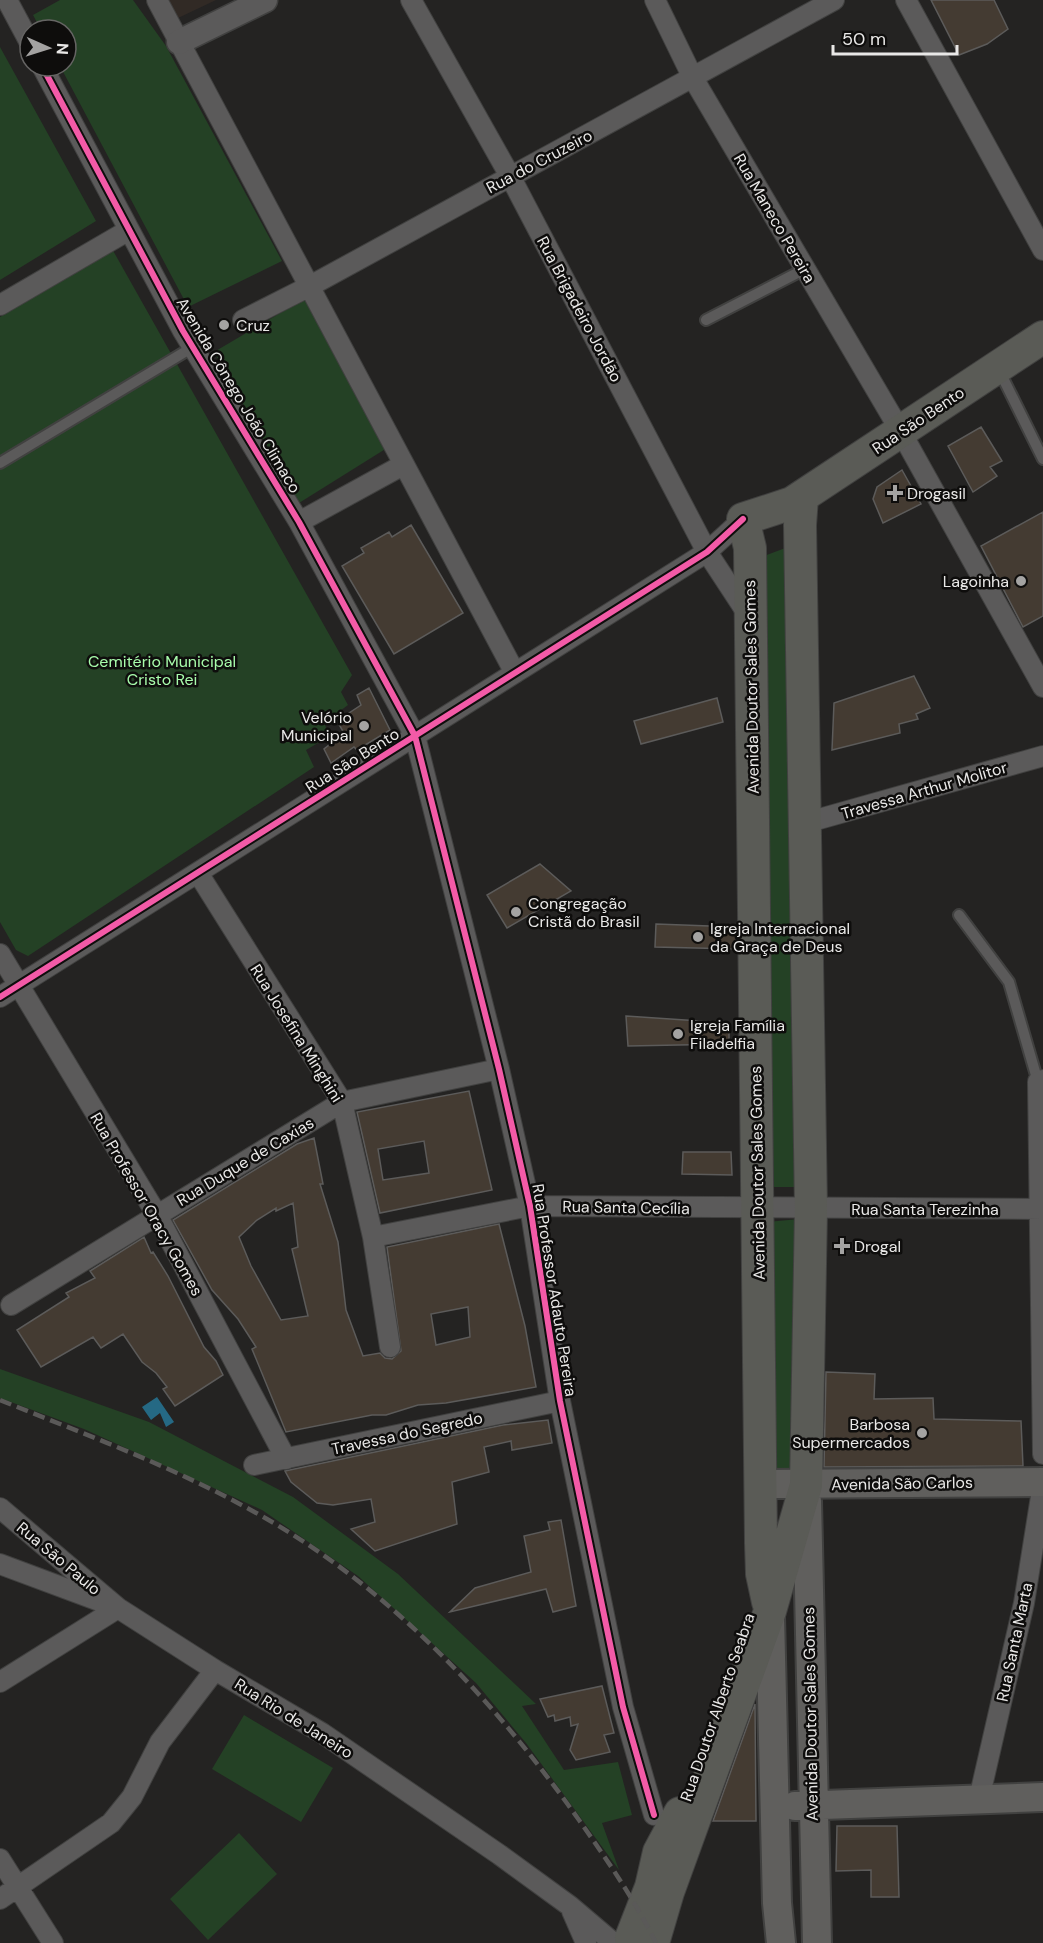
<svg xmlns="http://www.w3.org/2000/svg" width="1043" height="1943" font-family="'DM Sans',sans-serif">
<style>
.built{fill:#312a25}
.green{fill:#244125}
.water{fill:#256984}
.building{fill:#443b32;stroke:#5c5b5a;stroke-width:1.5;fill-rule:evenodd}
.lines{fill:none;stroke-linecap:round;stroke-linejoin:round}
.service-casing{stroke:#414140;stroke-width:14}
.minor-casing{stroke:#414140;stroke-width:22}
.tertiary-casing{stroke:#414140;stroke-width:27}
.secondary-casing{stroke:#414140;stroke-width:32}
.primary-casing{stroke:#414140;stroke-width:34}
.service{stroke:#5b5a5a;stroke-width:10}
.minor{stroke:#5b5a5a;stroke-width:20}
.tertiary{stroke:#5b5a5a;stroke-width:24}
.secondary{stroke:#605f5d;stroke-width:28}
.primary{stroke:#5a5b56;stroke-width:32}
.rail{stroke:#5a5958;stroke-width:4.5;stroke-dasharray:12 6;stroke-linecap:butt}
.cycleway-casing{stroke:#0e0d0c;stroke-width:10}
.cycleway{stroke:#f35aa7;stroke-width:6}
.poi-dot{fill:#a4a3a2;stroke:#0e0d0c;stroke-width:2}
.labels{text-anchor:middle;stroke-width:5;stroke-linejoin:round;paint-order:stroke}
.street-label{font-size:16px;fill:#e9e8e7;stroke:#0e0d0c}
.poi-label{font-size:16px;fill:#e9e8e7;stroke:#0e0d0c;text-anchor:start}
.park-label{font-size:16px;fill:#a8fcab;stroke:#0e0d0c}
</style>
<rect width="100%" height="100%" fill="#242322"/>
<!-- built -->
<path class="built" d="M165 0H216L176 19Z"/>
<!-- green -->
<path class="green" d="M60 0H133L166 46 282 261 188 307 60 66H66V30H41L33 15Z
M0 47 96 221 0 280Z
M111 247 352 675 341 692 348 705 324 723 330 736 306 750 314 767 28 956 16 950 0 922V317Z
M306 298 387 448 299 503 214 352Z
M788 547 798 1187H767L756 559Z
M799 1219 797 1473 768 1472 767 1222Z
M0 1369 149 1422 293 1497 398 1574 536 1704 522 1706 564 1770 618 1762 632 1815 602 1823 619 1870 526 1743 476 1683 358 1576 262 1510 84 1429 0 1398Z
M244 1715 333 1768 301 1822 212 1769Z
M239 1833 277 1874 208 1940 170 1899Z"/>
<!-- water -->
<path class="water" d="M157 1397 174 1422 166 1427 160 1413 151 1420 142 1407Z"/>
<!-- building -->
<path class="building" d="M931 0H994L1008 29 987 44 959 55Z
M981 427 1002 461 990 467 997 476 973 492 948 446Z
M902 470 921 504 883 523 873 499 877 487Z
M1043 512V616L1023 627 981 546Z
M411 525 463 613 394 654 342 566 364 553 361 548 389 532 392 537Z
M914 676 930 708 916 714 918 719 899 724 900 733 832 750 834 703Z
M369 688 390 730 357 750 354 747 331 763 324 749 344 733 337 721 361 705 357 695Z
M717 698 723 722 641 744 634 721Z
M540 864 571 891 507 928 487 895Z
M656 924 736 927V949L655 947Z
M626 1016 729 1023V1044L628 1046Z
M469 1091 492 1190 380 1213 357 1112ZM424 1141 429 1173 383 1180 378 1149Z
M314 1138 323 1184H320L338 1242 346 1310 363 1356 380 1353 385 1358 392 1359 401 1351 387 1247 499 1224 525 1326 536 1387 446 1403 418 1405 386 1415H372L286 1432 252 1349 256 1347 238 1319 212 1290 173 1220 297 1144ZM293 1203 298 1247 292 1249 308 1316 281 1320 251 1266 239 1237 257 1220 276 1208V1211ZM468 1307 470 1337 436 1345 431 1314Z
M683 1152H731L732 1175 682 1174Z
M144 1237 151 1253 153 1252 168 1276 204 1347 216 1361 223 1375 175 1406 163 1389 167 1387 156 1373 142 1362 123 1334 101 1348 93 1337 41 1367 17 1330 69 1297 66 1293 95 1278 90 1271Z
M826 1372 875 1374 874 1399 933 1398 934 1419 1021 1421 1023 1466 824 1467Z
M548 1420 552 1443 512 1450 511 1441 484 1447 489 1472 452 1482 457 1524 375 1551 351 1529 375 1522 371 1499 333 1505 317 1503 291 1482 285 1471 503 1425Z
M561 1520 576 1606 553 1612 546 1589 450 1612 475 1588 531 1572 524 1536 550 1530 548 1522Z
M602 1686 614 1733 604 1735 610 1752 576 1760 570 1750 578 1724 571 1726 570 1717 555 1721 554 1715 548 1717 540 1699Z
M755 1704 756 1821H713Z
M837 1826H897L899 1897H871V1870L836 1871Z"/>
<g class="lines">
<defs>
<path id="service" d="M706 320 805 269
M999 370 1043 459
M0 463 193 347
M959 915 1009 982 1038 1082"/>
<path id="minor" d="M7 0 30 43
M157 0 515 673
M411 0 510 176 707 552 749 616
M655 0 693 78 901 432 1043 687
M906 0 1043 250
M42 66 183 331 299 522 415 736 499 1069 530 1206 560 1401 623 1707 654 1815
M0 305 129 230
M243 320 310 286 834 0
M299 522 403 465
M805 823 1043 756
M198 873 342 1102 373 1237 390 1347
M0 954 157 1215 286 1459
M0 997 707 552 743 519
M1043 1080 1038 1082 1043 1454
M373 1237 530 1206 1043 1209
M11 1305 342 1102 499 1069
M254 1465 560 1401
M0 1508 118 1608 0 1682
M0 1564 118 1608 215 1670 322 1733 500 1855 570 1906 610 1940
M979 1799 1024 1603 1043 1484
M0 1859 53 1943
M0 1899 111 1823 132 1797 160 1742 215 1670
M572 1911 586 1943"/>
<path id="tertiary" d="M179 42 265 0"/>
<path id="secondary" d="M760 1484 1043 1482
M807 1501 817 1943
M770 1616 777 1903 781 1943
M795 1806 1043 1797"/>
<path id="primary" d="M768 1602 762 1574 761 1543 750 548 743 519 792 503 1043 337
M631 1938 651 1887 659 1852 680 1813
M653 1943 668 1892 770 1611 806 1485 811 1209 800 525 802 497"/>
</defs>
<!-- service casing -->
<use href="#service" class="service-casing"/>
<!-- minor casing -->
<use href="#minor" class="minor-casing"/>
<!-- tertiary casing -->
<use href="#tertiary" class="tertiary-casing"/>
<!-- secondary casing -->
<use href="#secondary" class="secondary-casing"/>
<!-- primary casing -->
<use href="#primary" class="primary-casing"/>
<!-- service -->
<use href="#service" class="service"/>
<!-- minor -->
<use href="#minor" class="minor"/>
<!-- tertiary -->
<use href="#tertiary" class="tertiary"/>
<!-- secondary -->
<use href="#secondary" class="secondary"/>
<!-- primary -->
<use href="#primary" class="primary"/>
<!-- rail -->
<path class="rail" d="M0 1400C84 1434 169 1465 249 1509 384 1582 491 1696 579 1820 607 1860 635 1900 656 1943"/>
<defs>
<path id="cycleway" d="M42 66 183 331 299 522 415 736 499 1069 530 1206 560 1401 623 1707 654 1815
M0 997 707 552 743 519"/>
</defs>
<!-- cycleway casing -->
<use href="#cycleway" class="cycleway-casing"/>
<!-- cycleway -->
<use href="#cycleway" class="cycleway"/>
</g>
<!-- markers -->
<g class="poi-dot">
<circle cx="224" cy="325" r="6"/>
<path d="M892 484h6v6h6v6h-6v6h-6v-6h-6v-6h6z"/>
<circle cx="1021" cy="581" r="6"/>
<circle cx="364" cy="726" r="6"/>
<circle cx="516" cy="912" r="6"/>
<circle cx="698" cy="937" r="6"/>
<circle cx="678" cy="1034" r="6"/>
<path d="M839 1237h6v6h6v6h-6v6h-6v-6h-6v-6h6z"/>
<circle cx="922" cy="1433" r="6"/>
</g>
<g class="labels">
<!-- street labels -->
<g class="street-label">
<text transform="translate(539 161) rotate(-28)" y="6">Rua do Cruzeiro</text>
<text transform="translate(775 218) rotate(60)" y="6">Rua Maneco Pereira</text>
<text transform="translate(580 309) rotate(62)" y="6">Rua Brigadeiro Jordão</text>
<text transform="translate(239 395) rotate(59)" y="6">Avenida Cônego João Climaco</text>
<text transform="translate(918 420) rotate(-34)" y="6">Rua São Bento</text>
<text transform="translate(751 687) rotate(-91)" y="6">Avenida Doutor Sales Gomes</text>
<text transform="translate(352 760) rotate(-32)" y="6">Rua São Bento</text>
<text transform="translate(924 790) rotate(-16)" y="6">Travessa Arthur Molitor</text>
<text transform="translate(297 1033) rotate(58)" y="6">Rua Josefina Minghini</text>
<text transform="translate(245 1161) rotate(-31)" y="6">Rua Duque de Caxias</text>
<text transform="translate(757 1173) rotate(-91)" y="6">Avenida Doutor Sales Gomes</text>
<text transform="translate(147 1204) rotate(60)" y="6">Rua Professor Oracy Gomes</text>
<text transform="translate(626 1207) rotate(1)" y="6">Rua Santa Cecília</text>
<text x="925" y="1215">Rua Santa Terezinha</text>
<text transform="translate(555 1290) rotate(81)" y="6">Rua Professor Adauto Pereira</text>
<text transform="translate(407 1433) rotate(-12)" y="6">Travessa do Segredo</text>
<text transform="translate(902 1483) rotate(-1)" y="6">Avenida São Carlos</text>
<text transform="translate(59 1558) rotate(40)" y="6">Rua São Paulo</text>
<text transform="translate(1014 1642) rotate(-78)" y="6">Rua Santa Marta</text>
<text transform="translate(717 1707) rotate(-71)" y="6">Rua Doutor Alberto Seabra</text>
<text transform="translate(810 1714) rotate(-91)" y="6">Avenida Doutor Sales Gomes</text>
<text transform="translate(294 1718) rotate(32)" y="6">Rua Rio de Janeiro</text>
</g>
<!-- poi labels -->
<g class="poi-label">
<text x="236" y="331">Cruz</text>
<text x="907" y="499">Drogasil</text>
<text x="1009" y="587" text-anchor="end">Lagoinha</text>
<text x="352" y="723" text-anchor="end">Velório<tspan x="352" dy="18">Municipal</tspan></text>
<text x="528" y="909">Congregação<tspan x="528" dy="18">Cristã do Brasil</tspan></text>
<text x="710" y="934">Igreja Internacional<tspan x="710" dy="18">da Graça de Deus</tspan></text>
<text x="690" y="1031">Igreja Família<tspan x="690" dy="18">Filadelfia</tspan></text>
<text x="854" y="1252">Drogal</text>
<text x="910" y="1430" text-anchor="end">Barbosa<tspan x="910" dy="18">Supermercados</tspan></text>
</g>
<!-- park labels -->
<g class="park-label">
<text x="162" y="667">Cemitério Municipal<tspan x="162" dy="18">Cristo Rei</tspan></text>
</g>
</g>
<!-- north arrow -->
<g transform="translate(48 48) rotate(93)"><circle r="28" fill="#0e0d0c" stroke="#666564" stroke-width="1.5"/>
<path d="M0-4.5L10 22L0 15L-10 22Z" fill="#a4a3a2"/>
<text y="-9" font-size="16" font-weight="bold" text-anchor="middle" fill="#e9e8e7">N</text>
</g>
<!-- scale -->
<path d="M833 45v9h124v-9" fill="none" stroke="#e9e8e7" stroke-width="3"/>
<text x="842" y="45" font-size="18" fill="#e9e8e7" stroke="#0e0d0c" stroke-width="4.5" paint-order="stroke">50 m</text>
</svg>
